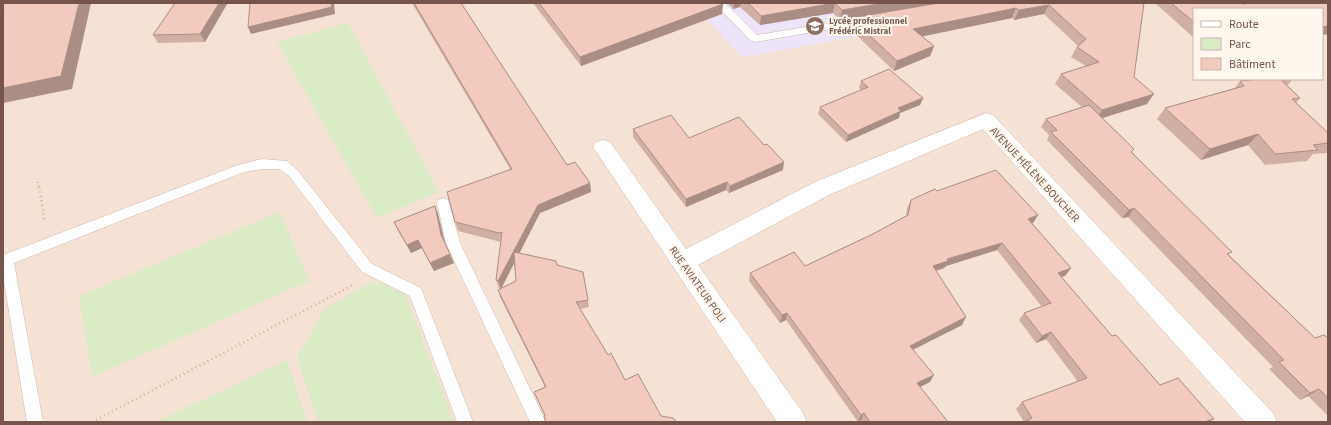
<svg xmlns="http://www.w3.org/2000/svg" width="1331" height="425" font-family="'Source Sans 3',sans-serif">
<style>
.residential{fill:#f5e2d5;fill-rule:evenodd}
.education{fill:#eee4f9}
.green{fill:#daebc5}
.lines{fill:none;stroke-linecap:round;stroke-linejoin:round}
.service-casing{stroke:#d1b9af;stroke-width:1}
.minor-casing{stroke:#d1b9af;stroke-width:1}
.path-far1{stroke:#d8aea1;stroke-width:2;stroke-dasharray:1 2.5;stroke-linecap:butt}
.path{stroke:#d8aea1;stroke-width:2.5;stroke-dasharray:1 3.5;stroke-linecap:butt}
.service{fill:#fff;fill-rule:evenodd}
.minor{fill:#fff;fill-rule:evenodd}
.wall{fill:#d1afa3;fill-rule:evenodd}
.shaded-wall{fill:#aa8e85}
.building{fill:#f3cbbe;stroke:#aa8e85}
.labels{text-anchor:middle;stroke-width:4;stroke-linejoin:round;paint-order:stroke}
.far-education-label{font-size:9px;font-weight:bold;fill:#785e54;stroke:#fff6ee;text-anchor:start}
.street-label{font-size:11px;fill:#77544b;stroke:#fff6ee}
</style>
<rect width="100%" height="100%" fill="#fdf1e7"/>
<!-- residential -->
<path class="residential" d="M3 3H1328V422H3ZM1194 9H1322V79H1194Z"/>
<!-- education -->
<path class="education" d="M691 3H1050L742 57Z"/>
<!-- green -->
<path class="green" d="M348 23 439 192 377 218 277 42Z
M280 212 309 281 92 377 79 296Z
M375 281 405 294 454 422H318L297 358 325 308Z
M287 360 307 422H156Z"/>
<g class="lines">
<defs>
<path id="service" d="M714 3H725L757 35 867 17 872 20 867 23 755 42 751 41Z
M262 159 287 161 298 171 372 264 421 288 473 422H457L410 296 362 272 290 177 280 169H262L244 172 14 263 43 422H27L3 275V255L238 165Z
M443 198 448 200 449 203 460 243 546 422H530L446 243 437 203 438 200Z"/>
<path id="minor" d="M986 113 993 115 1273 413 1277 422H1245L983 129 831 194 698 265 803 413 807 422H777L593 147 596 142 603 140 610 142 686 249 815 182Z"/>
</defs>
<!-- service casing -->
<use href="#service" class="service-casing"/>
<!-- minor casing -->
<use href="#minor" class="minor-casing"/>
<!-- path-far1 -->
<path class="path-far1" d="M38 182 39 188"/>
<!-- path -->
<path class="path" d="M39 187 45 222
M92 422 353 285"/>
<!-- service -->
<use href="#service" class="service"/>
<!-- minor -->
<use href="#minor" class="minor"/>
</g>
<!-- wall -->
<path class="wall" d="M412 3H461L567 165 590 183 591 192 540 213 519 253 557 265 583 272 589 307 580 309 608 355 625 380 661 416 677 422H545L544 417 545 416 537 399 534 392 545 387 500 297 498 290 500 288H499L496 280 501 242 458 231 455 222 510 169ZM514 262 516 281 501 288Z
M533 3H722L723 4 722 14 581 66Z
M727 3H939L840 20 833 13 760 25 740 7 733 9Z
M939 3H1144L1134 77 1147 104 1102 118 1134 149 1132 152 1229 255 1315 338H1328V416L1308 396 1300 400 1269 369 1273 367 1128 217 1122 218 1047 140 1049 135 1041 127 1046 119 1082 107 1055 84 1061 74 1086 66 1071 57 1077 47 1078 46 1044 14 1014 20 1012 18 922 36 934 46 930 56 894 71 849 28 851 18Z
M1155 3H1242V4L1328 3V34L1322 35V9H1194V38Z
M227 4 205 42 158 43 153 35Z
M1241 79H1293L1288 85H1287L1300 98 1296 103 1328 133V151L1326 153 1313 154 1307 161 1265 165 1248 145 1201 160 1157 119 1165 108 1235 88 1240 81H1244Z
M861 81 923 98 920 105 900 113 899 118 846 142 818 114 820 107 861 90 859 88Z
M633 129 689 138 783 170 729 193 726 190 686 207 633 137Z
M937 191 1038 215 1033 223H1032L1071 268 1065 276 1061 277 1112 336 1160 385 1214 419 1209 422H1024L1016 409 1022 402 1078 382 1046 339 1036 343 1019 320 1024 313 1042 307 997 250 946 266 944 268 936 271 962 325 913 350 930 382 920 387 948 422H862L861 420 858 422 786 320 780 323 749 281 750 273 805 266 873 234 906 216 907 208 911 200Z
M435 206 438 214 444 241 454 263 434 271 422 248 411 253 398 231 394 222Z"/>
<!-- shaded-wall -->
<path class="shaded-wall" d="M79 3H91L72 89 3 103V88Z
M219 3H226L227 4 205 42 200 34Z
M331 3H333L334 4 335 14 251 34 248 27Z
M734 3H741L740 7 733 9Z
M835 3 833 13 760 25 761 16Z
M884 3H939L840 20 842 10Z
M723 4 722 14 581 66 580 57Z
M1049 5 1044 14 1014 20 1019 10Z
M1016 8 1012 18 910 39 913 29Z
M1328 26V34L1322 35V27Z
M934 46 930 56 894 71 897 61Z
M1154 94 1147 104 1096 120 1102 110Z
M923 98 920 105 900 113 899 118 846 142 848 135 898 108Z
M1258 134 1248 145 1201 160 1210 149Z
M784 162 783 170 729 193 730 186Z
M727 182 726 190 686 207V199Z
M590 183 591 192 540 213 501 289 498 281 538 205Z
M435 206 438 214 445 243 441 235Z
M1134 208 1128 217 1122 218 1129 210Z
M1038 215 1033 223 1023 227 1028 219Z
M418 240 422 248 411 253 407 245Z
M1002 243 997 250 946 266 944 268 929 273 933 266 947 259Z
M450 254 454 263 434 271 430 263Z
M1071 268 1065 276 1052 280 1058 273Z
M787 313 786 320 780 323 782 315Z
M966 317 962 325 906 353 910 346Z
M1051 332 1046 339 1036 343 1042 336Z
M934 375 930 382 914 390 917 383Z
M1319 389 1308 396 1300 400 1310 393Z
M864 413 861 420 858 422 861 415Z"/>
<!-- building -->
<path class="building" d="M3 3H79L61 76 3 88V17L4 13H3Z
M175 3H219L200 34 153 35Z
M250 3H331L332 7 248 27Z
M414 3H461L567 165 575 162 590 183 538 205 498 281 496 280 502 232 499 233 455 222 447 192 512 169Z
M539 3H722L723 4 580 57Z
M748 3H884L842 10 835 3 761 16Z
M939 3H1144L1134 77 1154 94 1102 110 1061 74 1099 62 1077 47 1086 39 1049 5 1019 10 1016 8 913 29 934 46 897 61 851 18Z
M1171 3H1242V4L1251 3H1328V26L1322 27V9H1194V22Z
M889 69 923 98 898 108 901 111 848 135 820 107 868 87 861 81Z
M1259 79H1280L1300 98 1292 99 1328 133V143L1313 145 1318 150 1275 154 1258 134 1210 149 1165 108 1244 86 1240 81Z
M1089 105 1134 149 1131 152 1232 252 1227 254 1315 338 1324 335 1328 338V398L1319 389 1310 393 1279 362 1284 360 1134 208 1129 210 1051 132 1057 130 1046 119Z
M671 115 689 138 739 117 764 145 767 144 784 162 730 186 727 182 686 199 633 129Z
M996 170 1038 215 1028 219 1071 268 1058 273 1112 336 1116 335 1160 385 1178 378 1214 419 1207 421 1208 422H1024L1032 418 1022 402 1087 378 1051 332 1042 336 1024 313 1051 303 1002 243 947 259 948 261 933 266 966 317 910 346 934 375 917 383 948 422H870L864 413 861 415 787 313 782 315 750 273 794 252 805 266 873 234 908 215 911 200 935 189 937 191Z
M435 206 441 235 450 254 430 263 418 240 407 245 394 222Z
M514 252 556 261 557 265 583 272 588 300 576 302 608 355 611 353 625 380 638 374 661 416 673 418 677 422H546L544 417 545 415 534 392 546 387 498 290 516 281Z"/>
<!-- icons -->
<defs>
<symbol id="school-disc" viewBox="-11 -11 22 22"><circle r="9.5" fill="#8d6e63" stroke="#fff6ee"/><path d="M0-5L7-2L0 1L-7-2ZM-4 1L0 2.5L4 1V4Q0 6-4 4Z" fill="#fff"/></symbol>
</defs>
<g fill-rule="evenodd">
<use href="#school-disc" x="804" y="15" width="22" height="22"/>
</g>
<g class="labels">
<!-- far-education labels -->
<g class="far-education-label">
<text x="829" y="24">Lycée professionnel<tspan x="829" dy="10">Frédéric Mistral</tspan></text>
</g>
<!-- street labels -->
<g class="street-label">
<text transform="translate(1035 174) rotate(47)" y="4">AVENUE HÉLÈNE BOUCHER</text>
<text transform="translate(698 284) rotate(55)" y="4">RUE AVIATEUR POLI</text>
</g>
</g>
<!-- border -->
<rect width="1331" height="425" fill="none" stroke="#77544b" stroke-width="8"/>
<!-- legend -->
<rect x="1193" y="8" width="130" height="72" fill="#fff6ee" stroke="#c9b5ad"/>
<rect x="1201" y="21" width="20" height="6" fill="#ffffff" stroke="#c9b5ad"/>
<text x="1229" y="28" font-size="12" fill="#77544b">Route</text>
<rect x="1201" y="38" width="20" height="12" fill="#daebc5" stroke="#c9b5ad"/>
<text x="1229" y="48" font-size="12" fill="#77544b">Parc</text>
<rect x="1201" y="58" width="20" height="12" fill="#f3cbbe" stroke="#c9b5ad"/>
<text x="1229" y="68" font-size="12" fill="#77544b">Bâtiment</text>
</svg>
